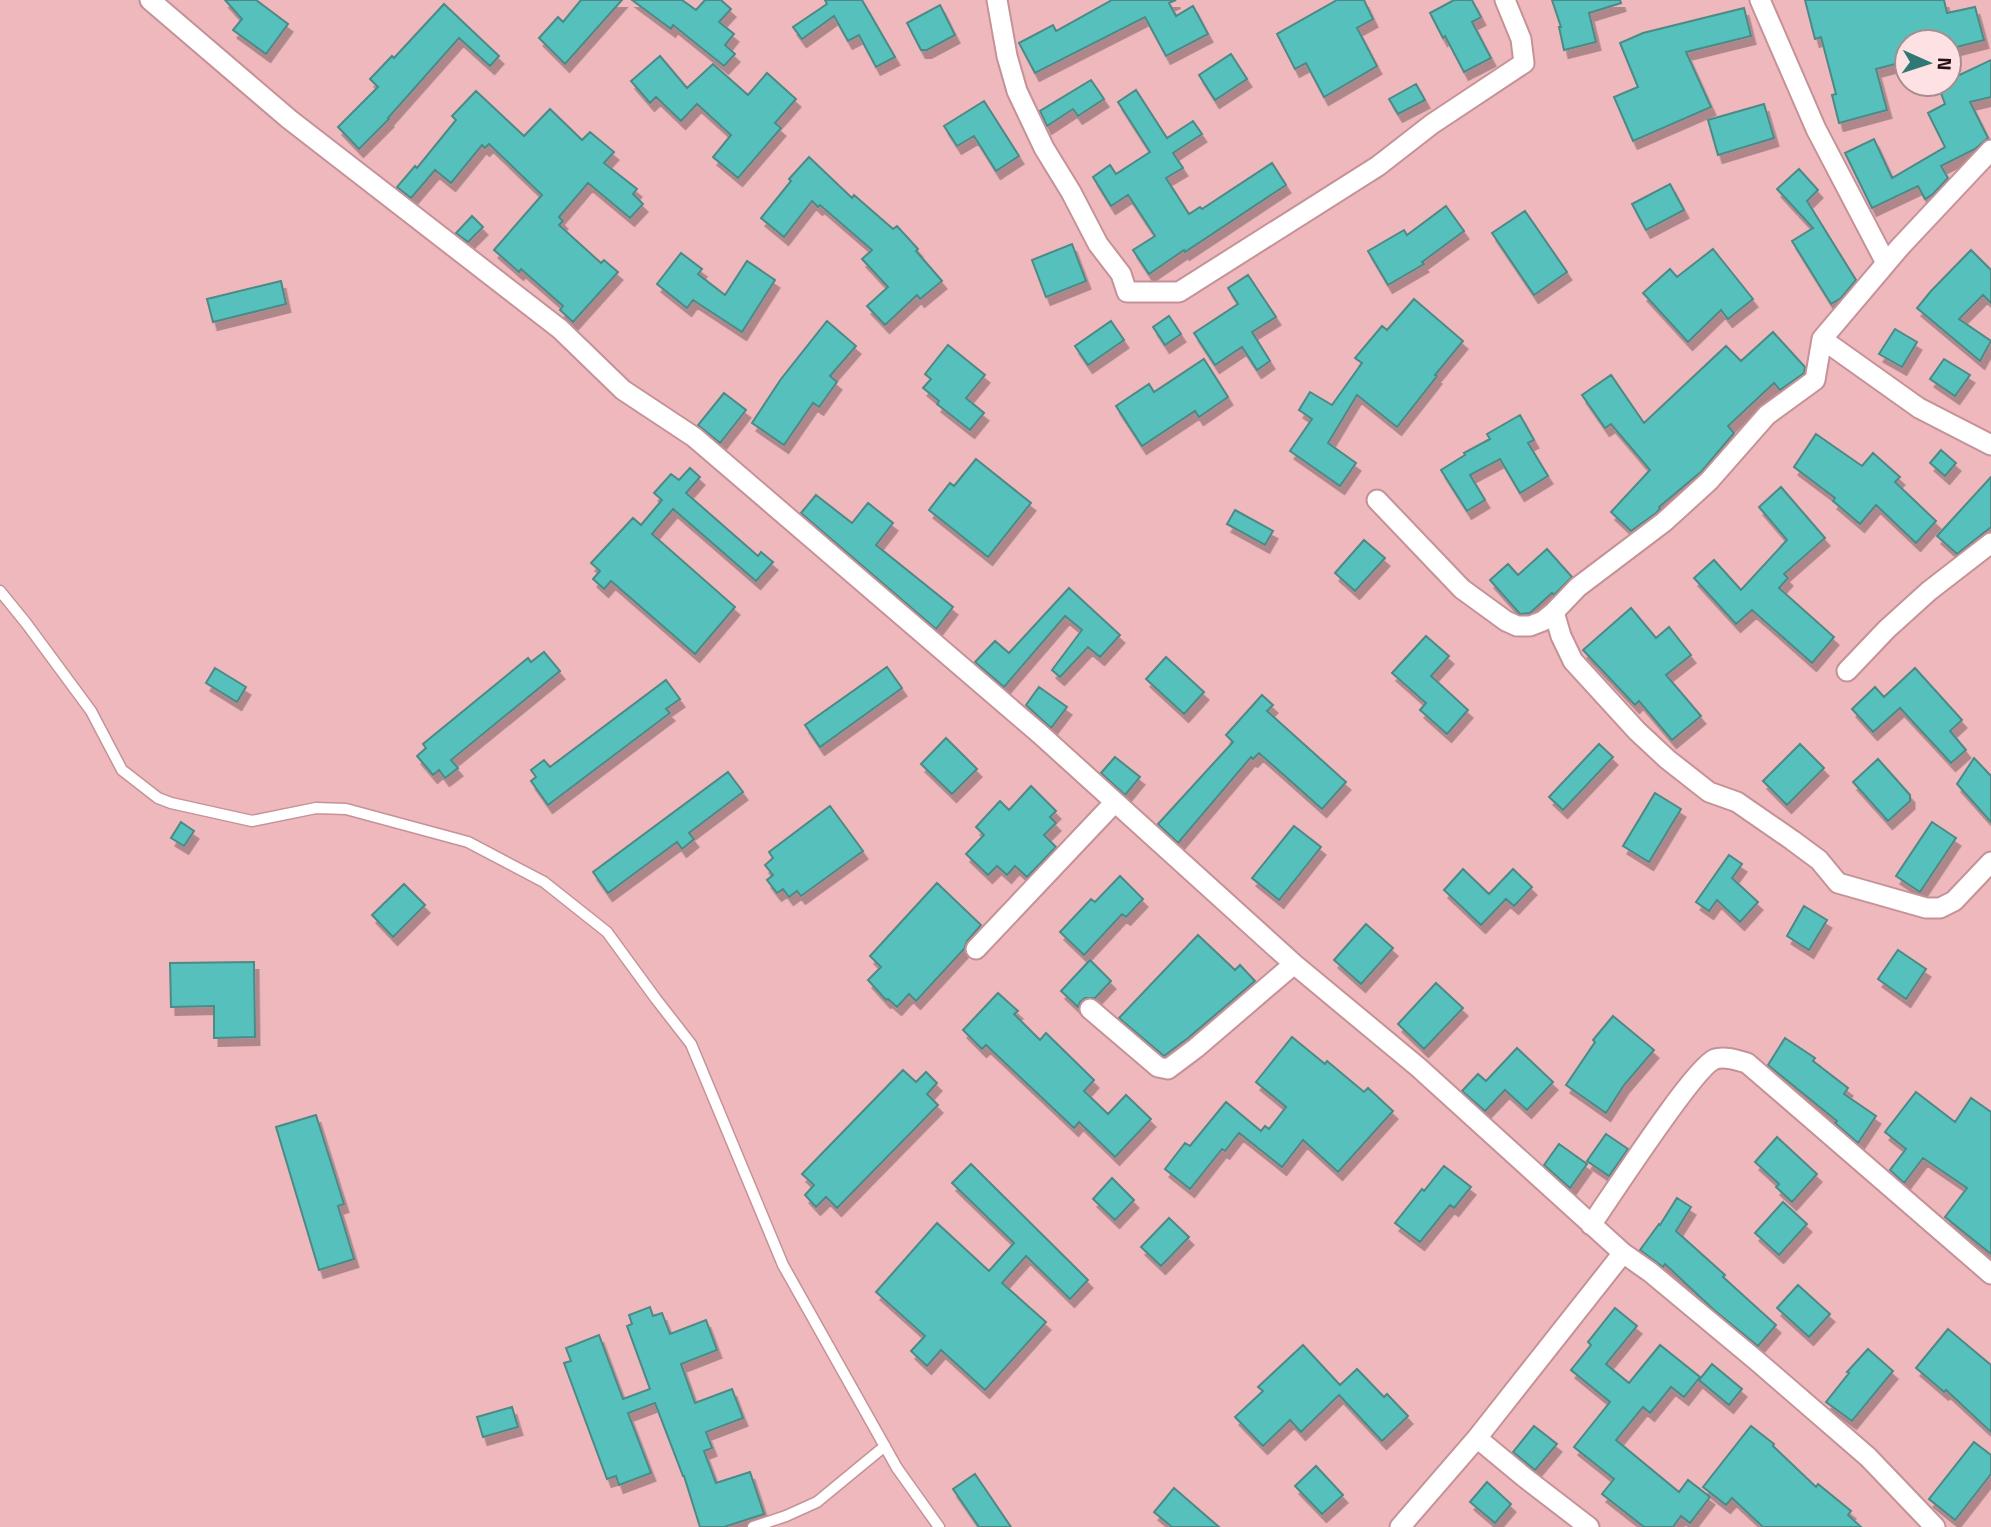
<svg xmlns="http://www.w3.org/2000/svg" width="1991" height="1527" font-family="'Titillium Web',sans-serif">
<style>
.building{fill:#57c0bc;stroke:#4d8986;stroke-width:2;filter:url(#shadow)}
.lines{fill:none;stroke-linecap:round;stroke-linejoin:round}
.service-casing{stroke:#c59297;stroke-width:13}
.minor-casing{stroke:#c59297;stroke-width:23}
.service{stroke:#fff;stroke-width:10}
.minor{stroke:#fff;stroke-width:19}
</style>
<defs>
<filter id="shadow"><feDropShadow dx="4.5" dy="8" stdDeviation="0" flood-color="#0004"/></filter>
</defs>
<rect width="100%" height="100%" fill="#eeb8bd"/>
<!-- building -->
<path class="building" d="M225 0H256L288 24 266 54 233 30 242 19Z
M581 0H622L565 64 539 38 558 17 563 22Z
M632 0H682L696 10 705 0H721L731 9 719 22 734 34 725 45 735 54 724 66 673 25 671 29Z
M825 0H862L895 57 876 67 859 35 848 41 834 16 802 39 793 27 827 4Z
M1112 0H1176L1169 3 1176 16 1193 6 1208 34 1166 56 1145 17 1035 73 1019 43 1053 25 1056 31Z
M1337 0H1364L1373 19 1357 28 1377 66 1324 97 1306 63 1295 69 1277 34Z
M1454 0H1472L1481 17 1472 22 1491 58 1464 72 1445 36 1443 38 1430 13Z
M1552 0H1620L1621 3 1589 13 1596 42 1564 50 1559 27H1561Z
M1805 0H1944L1947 13 1975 7 1984 40 1949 49V42H1907V61L1876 69 1887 110 1839 123 1832 95 1836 94 1821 37 1815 39Z
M444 4 499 56 490 66 459 38 388 118 389 119 359 149 338 127 378 87 370 79 392 56 394 58Z
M940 5 955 35 927 50H921L907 23Z
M1744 8 1751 36 1686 52 1711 107 1633 141 1614 97 1638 87 1620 43 1643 33Z
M1231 54 1247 79 1215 100 1199 75Z
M660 56 687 88 713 64 748 95 767 73 796 99 775 123 781 128 738 178 713 157 731 135 697 104 681 121 656 97 650 103 631 81Z
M1991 60V97L1970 102 1988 138 1975 149 1941 166 1948 178 1933 194 1925 199 1918 186 1872 208 1845 153 1874 139 1892 178 1945 147 1928 113 1945 104 1938 85 1949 84V80Z
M1091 80 1104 99 1078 116 1073 109 1047 126 1040 111Z
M1416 84 1425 100 1398 114 1389 99Z
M1136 90 1167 138 1193 121 1202 134 1173 153 1183 168 1166 178 1189 214 1200 207 1202 209 1272 163 1286 185 1185 252 1184 250 1149 274 1133 250 1155 236 1128 195 1111 206 1093 177 1110 165 1116 174 1150 152 1118 102Z
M476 91 524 136 550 109 582 140 590 132 614 152 604 163 637 189 633 194 643 204 630 218 588 183 559 217 563 221 559 225 601 263 604 260 618 272 573 322 560 310 563 306 521 269 519 272 494 250 542 195 489 144 485 148 482 145 451 183 435 170 411 198 397 187 415 166 417 168 456 120 452 116Z
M984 101 1019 156 996 171 974 136 957 146 944 126Z
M1764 104 1774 138 1718 155 1708 120Z
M809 157 852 198 854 195 893 229 897 226 918 249 916 251 942 281 920 299 917 295 885 325 867 306 888 287 862 259 872 250 820 205 818 207 812 201 784 237 761 218 791 181 789 179Z
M1799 169 1818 190 1807 201 1856 280 1841 298 1831 304 1792 241 1813 228 1777 189Z
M1670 184 1684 210 1646 230 1632 204Z
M1446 206 1464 231 1422 262 1424 264 1388 285 1368 251 1404 230 1407 235Z
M1525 211 1567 272 1534 295 1492 233Z
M472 216 483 227 468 242 456 233Z
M1072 244 1086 281 1046 297 1032 260Z
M1713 249 1753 299 1728 319 1721 310 1688 342 1643 293 1670 269 1677 277Z
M1971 250 1991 270V303L1983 295 1959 319 1991 341 1980 361 1917 308 1931 291Z
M681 253 702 269 698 274 725 295 747 261 775 280 742 332 693 300 687 308 657 284Z
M1248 275 1276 317 1252 332 1270 361 1257 370 1242 347 1215 365 1194 333 1238 304 1228 288Z
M281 281 286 304 213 322 207 299Z
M1414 299 1463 341 1435 375 1437 376 1397 427 1357 395 1328 443 1356 463 1340 486 1290 451 1312 419 1299 410 1310 392 1332 405 1362 363 1355 358 1382 326 1387 330Z
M1169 316 1181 334 1165 345 1153 327Z
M827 321 856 346 830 376 837 382 819 407 813 403 784 445 752 423 781 379Z
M1111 321 1124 340 1088 365 1075 346Z
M1895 329 1917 342 1902 367 1879 354Z
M1773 332 1805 367 1804 373 1780 390 1774 383 1728 426 1734 433 1702 471 1659 507 1660 509 1656 513 1631 531 1611 512 1650 470 1611 424 1605 428 1582 395 1611 375 1644 423 1726 346 1741 361Z
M948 345 985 375 966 398 984 413 970 430 937 404 939 401 923 388 931 379 925 374Z
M1204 359 1228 397 1199 417 1195 411 1142 446 1116 406 1149 384 1154 392Z
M1944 359 1970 375 1955 396 1930 379Z
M724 393 746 410 720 443 698 425Z
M1520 415 1534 440 1528 443 1548 476 1520 493 1500 459 1470 475 1485 500 1467 511 1441 470 1465 455 1464 453 1490 439 1487 434Z
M1816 434 1862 466 1873 453 1900 477 1895 482 1936 521 1916 543 1876 505 1860 524 1833 501 1835 498 1794 467Z
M1941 450 1956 463 1945 476 1930 463Z
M976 459 1031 503 988 557 929 510 950 483 954 486Z
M690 468 700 477 686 493 758 556 761 552 773 562 756 581 673 509 652 534 735 607 695 654 611 581 604 589 593 579 600 571 591 563 633 518 641 525 662 500 654 493 671 474 679 480Z
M1991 477V527L1957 554 1937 536Z
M1781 487 1825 538 1784 574 1788 578 1779 588 1834 637 1812 663 1752 610 1736 624 1694 578 1714 560 1741 590 1787 540 1759 507Z
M816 495 852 523 868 503 893 523 876 545 953 607 936 629 801 513Z
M1235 510 1273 531 1265 545 1227 524Z
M1364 540 1385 558 1355 591 1335 573Z
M1547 549 1572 577 1554 595 1552 593 1530 613 1520 614 1490 580 1508 564 1518 575Z
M1069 588 1120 635 1100 657 1088 647 1060 677 1052 670 1082 630 1065 616 1004 687 975 662 995 641 1009 653Z
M1631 608 1656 638 1669 627 1691 655 1666 675 1701 716 1672 740 1639 701 1635 705 1583 650Z
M1426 636 1449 656 1431 676 1468 710 1447 734 1420 710 1426 703 1392 673Z
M544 652 560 671 451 760 458 768 445 778 439 770 433 775 417 756 426 748 423 744 528 658 531 662Z
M1166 657 1204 692 1184 714 1146 679Z
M887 667 902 688 820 747 805 725Z
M215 668 246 687 237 702 206 683Z
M1915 668 1962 720 1950 731 1966 750 1951 763 1900 708 1873 732 1852 709 1875 687 1884 697Z
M666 680 680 699 666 709 670 713 548 805 531 781 536 777 531 770 544 760 550 767Z
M1039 687 1067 707 1051 728 1026 705Z
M1262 695 1273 705 1267 711 1346 782 1322 809 1259 753 1253 759 1251 757 1178 843 1158 824 1233 742 1226 735Z
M946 738 977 769 952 794 921 764Z
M1599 744 1613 757 1563 810 1549 797Z
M1800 744 1824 768 1787 805 1763 781Z
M1115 757 1140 777 1125 795 1101 773Z
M1974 758 1991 776V822L1957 784Z
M1878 759 1910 795V801L1888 821 1853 782Z
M728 772 743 792 689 833 694 839 682 849 677 842 608 893 593 872Z
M1031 786 1056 811 1050 817 1056 823 1044 835 1056 847 1027 877 1015 866 1007 875 997 866 988 875 966 854 984 835 976 827 1000 801 1009 810Z
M1655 793 1681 809 1649 862 1623 846Z
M830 806 863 851 801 896 797 891 789 897 783 889 777 893 767 880 773 875 765 865 773 858 769 852Z
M181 822 194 831 184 846 171 838Z
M1932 822 1956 838 1920 892 1896 876Z
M1294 826 1321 847 1279 900 1252 878Z
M1729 855 1742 864 1732 878 1758 902 1740 922 1717 900 1709 911 1696 902Z
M1463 869 1489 894 1513 869 1532 887 1514 906 1506 899 1481 925 1444 890Z
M1120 876 1143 899 1126 917 1122 914 1084 955 1060 932 1091 899 1095 902Z
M937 883 981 925 967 941 964 949 916 1001 909 994 897 1007 888 999 886 1000 868 980 881 967 870 956Z
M404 884 425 905 393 937 372 915Z
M1804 906 1827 920 1809 950 1787 936Z
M1366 924 1393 948 1361 984 1334 960Z
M1198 935 1235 970 1240 965 1255 981 1188 1038 1164 1056 1119 1018Z
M1898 950 1926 969 1906 999 1878 979Z
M1090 960 1111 981 1095 998H1085L1080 1002 1078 1007 1061 991Z
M254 962 255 1037 214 1038V1006L171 1007 170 963Z
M1436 983 1463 1008 1424 1049 1398 1024Z
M998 993 1018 1011 1014 1014 1040 1040 1046 1033 1094 1080 1084 1091 1108 1114 1126 1095 1151 1119 1115 1157 1079 1122 1074 1128 986 1045 982 1049 963 1030Z
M1613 1016 1654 1050 1624 1085 1606 1113 1566 1085 1595 1042 1593 1040Z
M1292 1037 1325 1064 1327 1061 1364 1092 1368 1088 1393 1111 1338 1172 1303 1140 1282 1167 1239 1133 1225 1151 1222 1149 1190 1189 1165 1169 1185 1143 1190 1146 1226 1102 1261 1131 1265 1126 1269 1129 1286 1107 1256 1082Z
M1785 1038 1815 1058 1813 1061 1848 1088 1844 1094 1876 1116 1858 1143 1835 1123 1837 1121 1768 1065Z
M1517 1048 1553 1082 1527 1110 1505 1090 1485 1111 1462 1091 1478 1074 1486 1081Z
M903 1070 916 1082 926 1072 937 1083 927 1094 938 1105 837 1208 826 1197 816 1207 805 1195 814 1185 802 1174Z
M1916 1092 1955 1122 1971 1098 1991 1112V1254L1945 1217 1967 1188 1923 1158 1904 1183 1890 1170 1906 1149 1885 1132Z
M316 1115 344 1204 338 1206 354 1259 319 1270 276 1127Z
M1606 1134 1628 1149 1609 1176 1587 1161Z
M1777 1137 1817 1174 1792 1202 1776 1187 1779 1184 1755 1162Z
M1559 1144 1587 1164 1570 1188 1544 1165Z
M971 1164 1088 1280 1070 1299 1026 1256 1002 1283 1046 1322 985 1390 941 1350 927 1366 911 1351 925 1336 876 1292 937 1223 989 1271 1014 1243 952 1183Z
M1444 1166 1471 1187 1454 1208 1450 1205 1420 1242 1395 1223 1422 1189 1424 1191Z
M1112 1178 1134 1200 1115 1220 1093 1199Z
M1677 1198 1691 1207 1676 1231 1725 1275 1723 1277 1776 1325 1758 1346 1714 1310 1665 1264 1663 1267 1640 1250 1659 1224 1660 1225Z
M1783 1202 1807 1224 1779 1255 1755 1233Z
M1169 1218 1189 1237 1161 1266 1141 1247Z
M1798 1285 1830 1314 1809 1337 1777 1308Z
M650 1307 653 1316 662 1313 670 1334 706 1320 717 1350 681 1364 695 1403 732 1389 743 1418 706 1432 712 1448 704 1451 716 1483 750 1472 764 1514 724 1527H700L684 1476H683L655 1403 628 1413 651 1473 619 1485 616 1476 607 1479 564 1363 571 1361 566 1348 599 1335 623 1399 650 1389 627 1326 632 1324 629 1315Z
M1615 1308 1637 1326 1606 1364 1629 1383 1660 1345 1700 1377 1684 1397 1671 1387 1650 1413 1643 1407 1616 1440 1679 1492 1688 1480 1710 1497 1690 1523 1681 1516 1673 1527H1644L1602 1494 1614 1479 1574 1447 1610 1402 1571 1370 1591 1345 1588 1342Z
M1948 1329 1991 1365V1432L1946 1390 1944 1392 1916 1368Z
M1303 1345 1340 1385 1357 1369 1384 1397 1387 1394 1408 1416 1382 1441 1339 1395 1301 1432 1290 1420 1263 1446 1235 1417 1263 1391 1258 1387Z
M1868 1349 1893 1371 1852 1421 1826 1402 1849 1373 1847 1372Z
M1712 1364 1742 1389 1729 1405 1699 1380Z
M512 1407 518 1427 483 1437 477 1417Z
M1534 1426 1557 1444 1535 1470 1513 1452Z
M1751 1426 1774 1444 1773 1446 1816 1487 1818 1484 1851 1511 1848 1515 1861 1527H1763L1732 1498 1726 1505 1703 1487Z
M1974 1442 1991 1455V1474L1955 1520 1929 1499Z
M1316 1466 1343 1495 1322 1514 1295 1486Z
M975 1474 1011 1527H979L953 1489Z
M1487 1482 1511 1504 1495 1523 1470 1502Z
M1174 1488 1219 1527H1172L1154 1512Z"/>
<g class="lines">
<defs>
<path id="service" d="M0 591 26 623 91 711 122 770 158 798 171 803 252 821 316 808 346 809 468 842 544 882 607 932 656 999 691 1044 783 1265 897 1468 939 1527
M753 1527 786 1516 817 1502 885 1446"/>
<path id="minor" d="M150 0 289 119 560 329 623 390 694 437 1040 734 1294 964 1418 1067 1623 1253 1650 1272 1757 1361 1868 1457 1935 1527
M997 0 1007 56 1017 91 1044 148 1071 192 1098 244 1121 274 1127 292H1179L1378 166 1432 124 1524 63 1521 39 1505 0
M1760 0 1816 129 1886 263
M1822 339 1919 408 1991 445
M1377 500 1462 589 1506 621 1517 626H1530L1543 621 1554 612 1578 587 1664 522 1709 481 1767 415 1815 380 1822 339 1900 247 1991 150
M1554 612 1561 636 1573 661 1637 731 1667 759 1709 792 1737 802 1792 840 1819 860 1838 883 1926 908H1940L1954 901 1991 862
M1847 671 1887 629 1929 591 1991 543
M976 949 1115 802
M1090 1009 1158 1067 1168 1069 1196 1048 1294 964
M1591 1225C1610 1198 1694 1067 1715 1059 1724 1056 1737 1060 1747 1063L1991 1274
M1477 1438 1524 1477 1589 1527
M1400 1527 1477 1438 1623 1253"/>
</defs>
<!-- service casing -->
<use href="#service" class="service-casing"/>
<!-- minor casing -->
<use href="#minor" class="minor-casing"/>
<!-- service -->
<use href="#service" class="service"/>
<!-- minor -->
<use href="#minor" class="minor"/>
</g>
<!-- north arrow -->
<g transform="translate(1928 63) rotate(93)"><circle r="33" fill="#fde1e3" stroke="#a68e90" stroke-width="2"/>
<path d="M0-5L12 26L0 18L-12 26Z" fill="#2f7875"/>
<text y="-10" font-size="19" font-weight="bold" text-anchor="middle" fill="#231113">N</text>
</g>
</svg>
